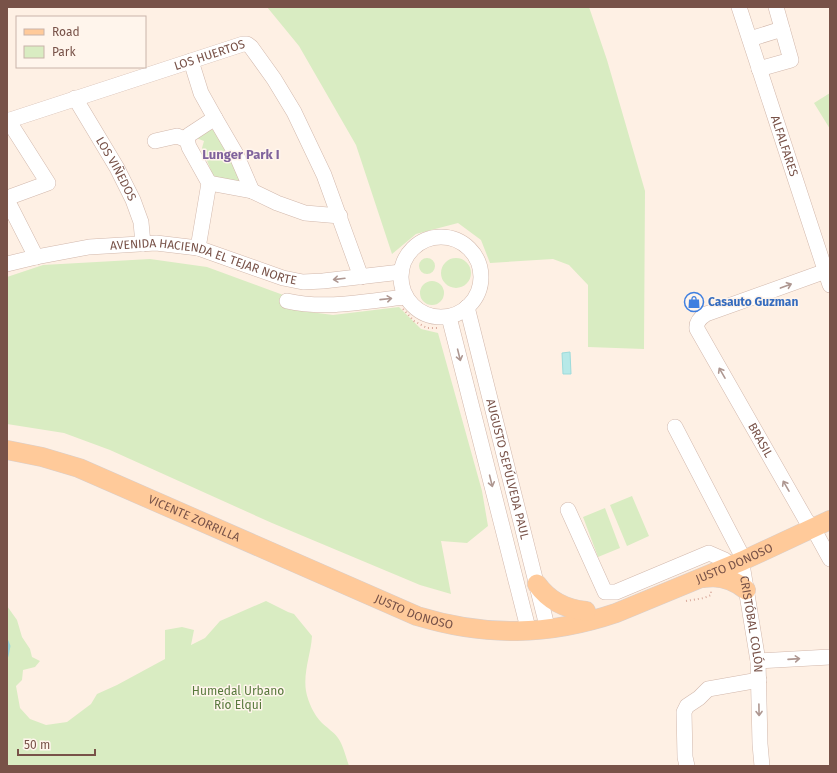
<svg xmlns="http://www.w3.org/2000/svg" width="837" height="773" font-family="'Fira Sans',sans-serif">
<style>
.green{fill:#d9ecc2}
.water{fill:#b7e9e8;stroke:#9ddbdb}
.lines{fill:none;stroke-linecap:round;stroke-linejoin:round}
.stream{stroke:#9ddbdb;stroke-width:3}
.minor-casing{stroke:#d2b8ac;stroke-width:16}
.major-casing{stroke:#d9cfcc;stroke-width:20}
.path{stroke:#daab9d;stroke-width:2;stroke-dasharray:1 3;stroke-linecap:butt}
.minor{stroke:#fff;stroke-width:15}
.major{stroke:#ffca9a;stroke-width:19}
.oneway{stroke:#ae9791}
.labels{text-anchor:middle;stroke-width:3;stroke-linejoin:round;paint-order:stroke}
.street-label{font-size:12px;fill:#785248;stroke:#fff5ec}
.shop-label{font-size:12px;font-weight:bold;fill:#366cbe;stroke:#fff5ec;text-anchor:start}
.park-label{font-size:12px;fill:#58793c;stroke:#fff5ec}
.neighbourhood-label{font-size:13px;font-weight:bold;fill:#80639c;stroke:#fff5ec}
</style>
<rect width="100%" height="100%" fill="#fef0e4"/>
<!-- green -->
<path class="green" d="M267 7H589L607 60 645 191 644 349 588 347V285L569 265 553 259 490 263 481 240 458 223 416 234 392 254 356 145 299 46Z
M830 93V129L814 103Z
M207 130H215L241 178 239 184 214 178 202 148 204 141 196 138Z
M419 266a8 8 0 1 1 16 0a8 8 0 1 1-16 0Z
M441 273a15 15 0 1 1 30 0a15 15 0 1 1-30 0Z
M150 259 207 267 286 296 287 309 333 315 399 307 421 329 438 333 482 491 488 526 467 543 441 541 451 594 420 585 272 523 110 450 64 433 7 424V277L43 265Z
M420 293a12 12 0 1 1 24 0a12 12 0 1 1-24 0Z
M632 496 649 536 627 546 610 505Z
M605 508 620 548 598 557 583 517Z
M266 601 288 612 294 614 312 636C311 654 303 672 306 691 308 702 314 715 322 723 327 728 334 732 338 738 343 745 346 757 349 766H7V606L17 620 22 637 30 649 32 657 40 661 35 667 23 670 22 680 16 686 20 708 30 719 46 725 67 722 91 704 97 694 117 685 165 659V630L182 627 194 630 191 645 205 638 220 621Z"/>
<!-- water -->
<path class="water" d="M570 352 571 374H563L562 353Z"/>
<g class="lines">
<!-- stream -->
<path class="stream" d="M7 641 9 646 7 656"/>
<defs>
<g id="minor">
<path id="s1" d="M739 7 830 285"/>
<path d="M750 39 782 29"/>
<path d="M191 61 201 93 215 118 189 135 187 140 189 147 209 183 198 248"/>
<path d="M759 69 791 60 776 7"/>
<path id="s2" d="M75 98 117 168 133 200 141 222 143 244"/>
<path d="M215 118 236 154 252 191"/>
<path id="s3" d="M7 121 243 44H247L251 47 274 79 294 112 324 175 361 277"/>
<path d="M155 141 177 136 187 140"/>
<path d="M209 183 252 191 277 203 305 213 340 216"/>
<path d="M7 198 48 183 8 120"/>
<path d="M7 200 36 257"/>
<circle cx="441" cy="277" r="40"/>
<path id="s4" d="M7 264 36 257 89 247 156 243 198 248 283 278 303 282 323 281 401 272"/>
<path id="s5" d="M826 271 706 314C700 318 696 322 697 329L806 520 813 528 830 559"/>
<path d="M287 301C325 310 367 301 405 297"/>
<path id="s6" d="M467 307 548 630"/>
<path d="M449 317 529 632"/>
<path id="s7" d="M675 427 740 552 758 661 760 744 762 766"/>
<path d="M568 510 605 592H616L709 553 725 560"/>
<path d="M758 661 830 657"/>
<path d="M687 766 685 757 684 712 687 706 699 698 708 689 759 680"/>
</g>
<g id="major">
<path id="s8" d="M7 450 42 457 79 468 417 616C486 637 548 636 616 613L742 561 830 520"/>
<path d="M704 578C720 575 734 580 746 590"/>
<path d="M537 584C549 601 565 609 586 611"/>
</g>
</defs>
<!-- minor casing -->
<use href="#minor" class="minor-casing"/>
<!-- major casing -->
<use href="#major" class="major-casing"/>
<!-- path -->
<path class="path" d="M403 309 414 321 427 328H439
M686 601 704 598 711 595V591"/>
<!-- minor -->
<use href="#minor" class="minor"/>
<!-- major -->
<use href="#major" class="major"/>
</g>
<!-- one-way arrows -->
<defs><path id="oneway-shaft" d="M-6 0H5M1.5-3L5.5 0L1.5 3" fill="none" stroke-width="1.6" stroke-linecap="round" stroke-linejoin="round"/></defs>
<g class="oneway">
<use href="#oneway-shaft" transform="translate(339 279) rotate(173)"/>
<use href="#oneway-shaft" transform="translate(786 286) rotate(-20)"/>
<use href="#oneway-shaft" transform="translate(386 299) rotate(-6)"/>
<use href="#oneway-shaft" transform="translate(459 355) rotate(76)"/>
<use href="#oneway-shaft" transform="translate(722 373) rotate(-120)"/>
<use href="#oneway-shaft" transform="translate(491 481) rotate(76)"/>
<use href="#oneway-shaft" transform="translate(786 486) rotate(-120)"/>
<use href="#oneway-shaft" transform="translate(794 659) rotate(-4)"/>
<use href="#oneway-shaft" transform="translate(759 710) rotate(89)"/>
</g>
<!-- icons -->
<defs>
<symbol id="shop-ring" viewBox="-11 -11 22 22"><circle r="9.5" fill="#fff5ec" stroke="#3f7fe0" stroke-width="1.5"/><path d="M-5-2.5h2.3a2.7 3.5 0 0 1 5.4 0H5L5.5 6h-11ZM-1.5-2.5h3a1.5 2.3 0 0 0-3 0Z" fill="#3f7fe0"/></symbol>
</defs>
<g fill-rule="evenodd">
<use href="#shop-ring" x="683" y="291" width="22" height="22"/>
</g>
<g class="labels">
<!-- street labels -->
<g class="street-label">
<text dy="4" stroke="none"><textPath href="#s3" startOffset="213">LOS HUERTOS</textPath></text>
<text dy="4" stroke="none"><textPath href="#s1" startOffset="146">ALFALFARES</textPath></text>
<text dy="4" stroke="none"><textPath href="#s2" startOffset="82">LOS VIÑEDOS</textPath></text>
<text dy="4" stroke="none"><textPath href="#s4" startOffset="201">AVENIDA HACIENDA EL TEJAR NORTE</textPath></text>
<text dy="4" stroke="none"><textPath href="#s5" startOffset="274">BRASIL</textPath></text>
<text dy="4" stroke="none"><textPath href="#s6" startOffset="167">AUGUSTO SEPÚLVEDA PAUL</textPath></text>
<text dy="4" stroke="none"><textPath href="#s8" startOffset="200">VICENTE ZORRILLA</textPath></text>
<text dy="4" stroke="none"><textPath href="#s8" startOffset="774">JUSTO DONOSO</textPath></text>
<text dy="4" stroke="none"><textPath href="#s8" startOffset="439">JUSTO DONOSO</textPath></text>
<text dy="4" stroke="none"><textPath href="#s7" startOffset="214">CRISTÓBAL COLÓN</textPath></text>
</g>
<!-- shop labels -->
<g class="shop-label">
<text x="708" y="306">Casauto Guzman</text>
</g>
<!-- park labels -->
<g class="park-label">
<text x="238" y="695">Humedal Urbano<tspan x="238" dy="14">Río Elqui</tspan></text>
</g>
<!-- neighbourhood labels -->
<g class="neighbourhood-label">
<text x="241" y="159">Lunger Park I</text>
</g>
</g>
<!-- border -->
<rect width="837" height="773" fill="none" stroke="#785248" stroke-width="16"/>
<!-- legend -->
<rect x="16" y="16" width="130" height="52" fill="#fff5ec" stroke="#c9b4aa"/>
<rect x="24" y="29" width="20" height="6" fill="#ffca9a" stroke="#c9b4aa"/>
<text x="52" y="36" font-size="12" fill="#785248">Road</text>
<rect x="24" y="46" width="20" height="12" fill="#d9ecc2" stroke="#c9b4aa"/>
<text x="52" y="56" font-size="12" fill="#785248">Park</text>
<!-- scale -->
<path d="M18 749v6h77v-6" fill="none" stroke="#785248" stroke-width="2"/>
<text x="24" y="749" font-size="12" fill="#785248" stroke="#fff5ec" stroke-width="3" paint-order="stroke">50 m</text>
</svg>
